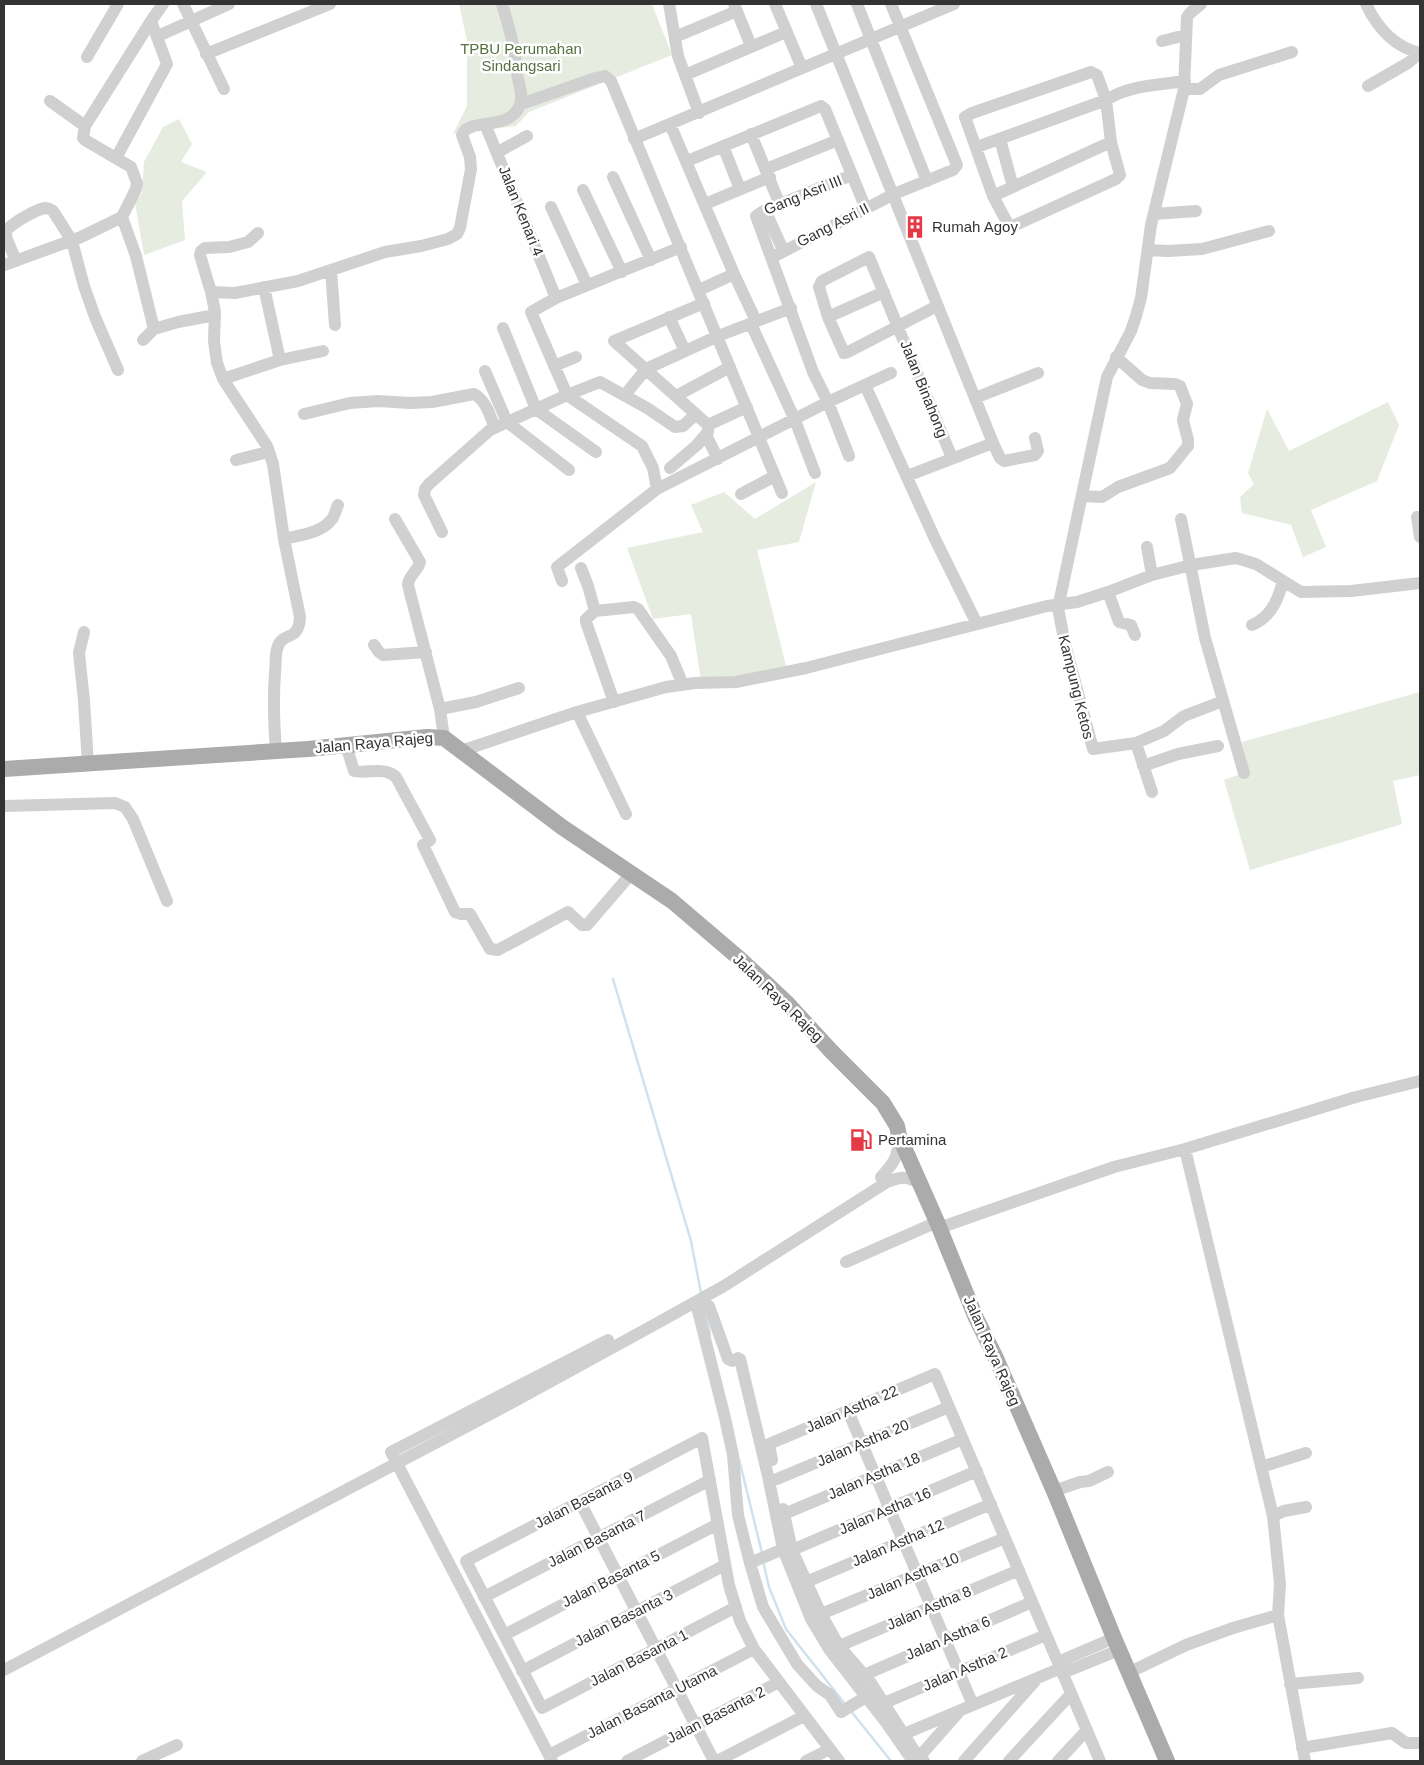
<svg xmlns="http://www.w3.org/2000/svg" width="1424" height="1765" font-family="Arial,sans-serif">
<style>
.green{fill:#e6ecdf}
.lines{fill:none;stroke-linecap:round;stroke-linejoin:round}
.stream{stroke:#cfe2ee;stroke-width:2.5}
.minor{stroke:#d0d0d0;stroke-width:12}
.major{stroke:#ababab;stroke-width:16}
.labels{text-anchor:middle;stroke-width:5;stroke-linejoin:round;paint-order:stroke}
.park-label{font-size:15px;fill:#56703f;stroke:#fff}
.street-label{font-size:15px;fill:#333;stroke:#fff}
.poi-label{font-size:15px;fill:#333;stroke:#fff;text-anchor:start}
</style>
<rect width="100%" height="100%" fill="#fff"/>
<!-- green -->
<path class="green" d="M459 4H652L672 55 529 112 516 126 453 134 467 106V41Z
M179 119 192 144 181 162 207 172 182 201 185 240 144 255 135 203 142 193 144 162 163 127Z
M1388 402 1399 425 1377 481 1311 510 1326 547 1303 557 1291 525 1242 513 1240 497 1254 484 1248 473 1267 409 1289 451Z
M816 482 799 542 757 550 788 674 702 688 691 614 653 619 627 548 703 532 691 505 724 492 755 519Z
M1420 692V775L1393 781 1402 824 1250 870 1224 780 1249 771 1242 742Z"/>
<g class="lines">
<!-- stream -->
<path class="stream" d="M613 979 691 1241 701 1293
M706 1315 710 1334
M739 1459 762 1553
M763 1561 769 1587 786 1629 845 1704
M850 1710 891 1761"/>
<!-- minor -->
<path class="minor" d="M183 4 224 89
M669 4 678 56 699 113
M734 4 751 46
M775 4 802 68
M816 4 993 443 907 476
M857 4 927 181
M1201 4 1190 13 1187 17 1184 89 1151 225 1141 298 1136 316 1131 331 1107 377 1058 608 1065 644 1093 749 1136 743 1164 731 1184 716 1223 701
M1366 4C1377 27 1394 47 1420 53
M158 36 229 4
M675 37 737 11
M1162 41 1186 35
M206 54 330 4
M87 57 118 4
M1091 72 1097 75 1106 100 1111 142 1120 175 1116 179 1013 226H1009L993 196 965 117 972 113Z
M685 75 786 32
M1368 86 1408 63 1420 53
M1184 89H1200L1219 75 1292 52
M50 101 85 126
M521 104 596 78 605 76 611 81 782 493
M485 124 556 298
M670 124 734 274 756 321
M751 134 780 205
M634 139 954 4
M1000 139 1013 187
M723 146 740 189
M977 147 1106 100C1130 85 1158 85 1185 81
M498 152 527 136
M116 158 167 64 151 21 163 4
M687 161 821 106 825 109 866 209
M766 169 838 140
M613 177 651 260
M583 190 622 272
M993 196 1111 142
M705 204 770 177
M551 207 587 285
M765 210 783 250
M1154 214 1196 211
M122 217 136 256 154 329
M258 233 248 242 229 247 205 248 201 251 200 255 211 292 215 312 214 341 217 363 223 379 267 446 273 464 284 539 300 617C299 643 282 630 277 649 275 656 276 665 275 673 273 699 274 725 276 751
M1148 250 1168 251 1202 249 1269 231
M773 257 894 194 953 170 957 165 891 4
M16 261 6 237V231C12 223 35 210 45 208 49 208 50 209 53 211L72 241 84 286 95 317 118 370
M4 265 81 237 122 217 136 189 137 183 131 167 85 140 83 138 85 126 151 21
M331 270 335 325
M699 290 734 274
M211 292 235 293 298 281 385 252 421 246 448 239 457 234 460 228 471 169 470 157 462 135C468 117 510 132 520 105 523 97 520 87 518 79 516 68 516 56 513 45 510 31 506 17 502 4
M937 306 848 352 844 353 828 317 819 287 822 281 869 257 952 458
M669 317 685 351
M828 317 884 292
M751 324 795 420 815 473
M503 328 536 409 596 452
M143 340 154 329 178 322 215 315
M280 360 323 351
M554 366 576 357
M485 371 507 422 569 470
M223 379 280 360 264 287
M865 385 935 539 977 624
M567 395 600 382 647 408 675 427 683 426 696 414
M567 395 642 446 653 468 657 489
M625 395 646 369 718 336 791 308
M676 396 730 367
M975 398 1038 373
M304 414 350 403 378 401 410 403 432 402 474 394C486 400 490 416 495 428
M708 425 747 407
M706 435 718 459
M993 443 1000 458 1004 461 1035 455 1038 451 1035 438
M849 456 828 402 813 372 756 216 765 210 852 175
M236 460 268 452
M670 468 697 445 708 432V425L614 341 704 303
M741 494 775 476
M1083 496 1102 497 1118 487 1170 468 1188 446V440L1183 420 1187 404 1180 386 1175 384 1150 383 1142 380 1116 357
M1417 517 1420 537
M395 519 420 562C418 571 408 576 408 585L440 709 444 738
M1181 519 1205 638 1244 773
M442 532 424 495 425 489 429 484 490 430 567 395 531 312 556 298 681 247
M284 539C300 535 322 533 332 519 335 515 336 509 338 505
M1147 547 1152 575
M581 568 588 586 595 611
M562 581 557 567 657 489 828 402 891 373
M1108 592 1119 622 1131 625 1135 635
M1252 625C1271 617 1278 600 1283 581
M84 632 79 653 84 701 88 764
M374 645 379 652 383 655 426 652
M614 702 586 622V619L595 611 634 607 638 609 671 656 683 685
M440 709 476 702 519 688
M577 712 626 814
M1136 743 1152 792
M346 745 354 771C368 774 385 766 396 777L430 840 423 845 455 912 461 914H470L490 949 498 950 568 912 582 925H587L631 874
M461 751 577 712 666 687 695 683 736 682 806 668 1047 606 1077 602 1108 592 1152 575 1191 565 1236 558 1256 564 1301 592 1351 591 1420 583
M1143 766 1178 754 1218 746
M4 806 115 803 125 807 133 819 167 901
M1185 1149 1273 1516
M881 1177C894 1163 898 1157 899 1138
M939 1228 1114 1167 1185 1149 1356 1097 1420 1081
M846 1262 937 1222
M848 1411 973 1705
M772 1460 769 1444 935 1374 1100 1761
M1261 1467 1306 1453
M777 1479 949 1407
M1054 1491 1080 1482 1089 1481 1108 1472
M580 1502 714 1761
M783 1509 792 1550 821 1614 839 1646 871 1683 913 1749 924 1761
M784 1514 963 1439
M792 1550 977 1471
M750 1563 783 1549
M806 1582 991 1504
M484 1597 710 1480
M736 1607 542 1708 466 1561 702 1438 729 1585 740 1621 754 1649 839 1761
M821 1614 1005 1538
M504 1635 718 1524
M839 1646 1019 1570
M1061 1668 1065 1659 1114 1638
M1061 1668 1070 1670 1119 1650
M4 1670 515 1401 652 1326 724 1286 887 1182C902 1176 907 1176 921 1184
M522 1671 725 1565
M1128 1673 1186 1645 1233 1628 1278 1615
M864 1675 1032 1602
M1290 1684 1358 1678
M866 1697 841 1712 830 1695 817 1686 797 1664 763 1607 750 1563 738 1515 733 1455 725 1418 698 1311 709 1306 728 1359 732 1361 738 1358 740 1359 768 1476 783 1549 811 1619 829 1649 885 1721 913 1761
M884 1703 1046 1635
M904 1734 1061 1668
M1302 1748 1392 1733 1406 1743H1420
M549 1755 754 1649
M920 1756 958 1713
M142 1761 177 1745
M552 1761 391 1452 608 1340
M627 1761 779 1682
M717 1761 804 1716
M806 1761 830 1749
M964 1761 1035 1681
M1009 1761 1071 1694
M1058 1761 1087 1730
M1305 1761 1278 1615 1280 1584 1273 1516 1284 1511 1306 1507"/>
<!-- major -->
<path class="major" d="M4 769 308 749 427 737 444 738 562 827 672 901 740 959 786 1002 832 1052 883 1103 897 1126 899 1136 937 1222 976 1318 995 1356 1054 1491 1114 1638 1167 1761"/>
</g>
<!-- icons -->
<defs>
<symbol id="building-bare" viewBox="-9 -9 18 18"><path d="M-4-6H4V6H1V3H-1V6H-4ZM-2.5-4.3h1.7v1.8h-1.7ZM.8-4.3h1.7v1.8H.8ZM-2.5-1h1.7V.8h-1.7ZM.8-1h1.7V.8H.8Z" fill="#e63946" stroke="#fff" stroke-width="2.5" paint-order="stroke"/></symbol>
<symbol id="fuel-bare" viewBox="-9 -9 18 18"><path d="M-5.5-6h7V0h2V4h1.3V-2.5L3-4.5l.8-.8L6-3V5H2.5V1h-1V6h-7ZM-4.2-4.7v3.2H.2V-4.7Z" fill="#e63946" stroke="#fff" stroke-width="2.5" paint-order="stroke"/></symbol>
</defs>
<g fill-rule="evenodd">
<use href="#building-bare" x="899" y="211" width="32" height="32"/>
<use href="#fuel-bare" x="845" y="1124" width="32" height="32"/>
</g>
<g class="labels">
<!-- park labels -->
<g class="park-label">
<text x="521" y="54">TPBU Perumahan<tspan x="521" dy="17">Sindangsari</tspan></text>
</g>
<!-- street labels -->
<g class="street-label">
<text transform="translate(803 195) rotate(-22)" y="5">Gang Asri III</text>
<text transform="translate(521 211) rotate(68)" y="5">Jalan Kenari 4</text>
<text transform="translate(833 225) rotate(-27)" y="5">Gang Asri II</text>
<text transform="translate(924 389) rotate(68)" y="5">Jalan Binahong</text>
<text transform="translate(1076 687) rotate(76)" y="5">Kampung Ketos</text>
<text transform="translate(374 743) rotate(-5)" y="5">Jalan Raya Rajeg</text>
<text transform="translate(778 998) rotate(44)" y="5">Jalan Raya Rajeg</text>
<text transform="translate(992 1351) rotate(66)" y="5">Jalan Raya Rajeg</text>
<text transform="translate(852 1409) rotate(-23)" y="5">Jalan Astha 22</text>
<text transform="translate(863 1443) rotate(-23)" y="5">Jalan Astha 20</text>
<text transform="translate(874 1476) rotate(-23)" y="5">Jalan Astha 18</text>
<text transform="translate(584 1500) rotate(-27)" y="5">Jalan Basanta 9</text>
<text transform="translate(885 1511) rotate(-23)" y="5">Jalan Astha 16</text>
<text transform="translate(597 1539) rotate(-27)" y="5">Jalan Basanta 7</text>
<text transform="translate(898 1543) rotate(-23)" y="5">Jalan Astha 12</text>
<text transform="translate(913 1576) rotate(-23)" y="5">Jalan Astha 10</text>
<text transform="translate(611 1579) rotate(-27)" y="5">Jalan Basanta 5</text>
<text transform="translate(929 1608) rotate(-23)" y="5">Jalan Astha 8</text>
<text transform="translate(624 1618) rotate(-27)" y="5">Jalan Basanta 3</text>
<text transform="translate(948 1638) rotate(-23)" y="5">Jalan Astha 6</text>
<text transform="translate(639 1658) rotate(-27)" y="5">Jalan Basanta 1</text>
<text transform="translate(965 1669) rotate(-23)" y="5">Jalan Astha 2</text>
<text transform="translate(652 1702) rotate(-27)" y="5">Jalan Basanta Utama</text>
<text transform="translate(716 1715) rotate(-27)" y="5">Jalan Basanta 2</text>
</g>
<!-- poi labels -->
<g class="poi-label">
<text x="932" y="232">Rumah Agoy</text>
<text x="878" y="1145">Pertamina</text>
</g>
</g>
<!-- border -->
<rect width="1424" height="1765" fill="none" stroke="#333333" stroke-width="10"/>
</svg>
